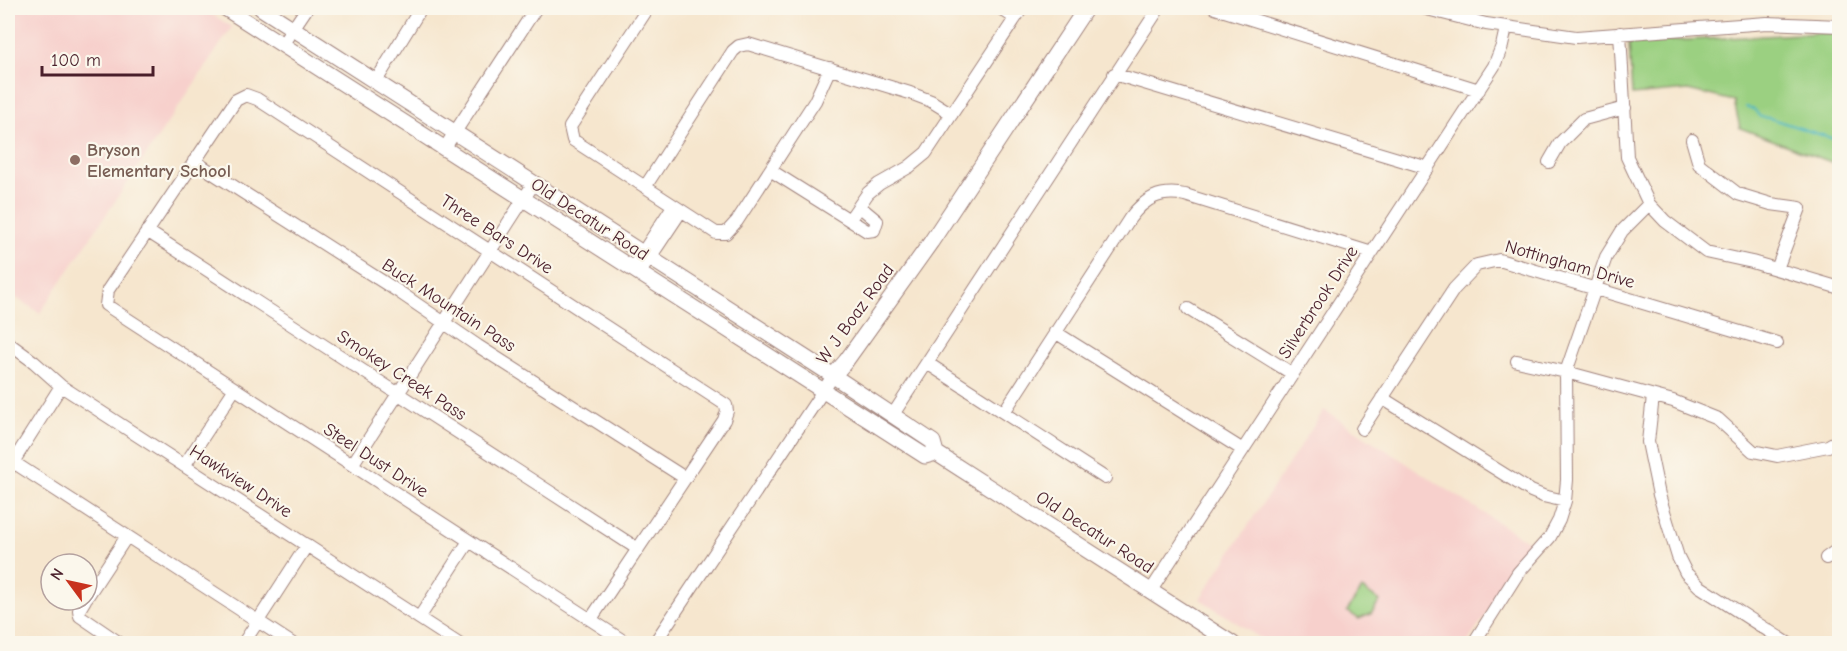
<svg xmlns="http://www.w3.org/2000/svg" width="1847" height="651" font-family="'Comic Neue',sans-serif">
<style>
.built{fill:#f7d0cc}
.green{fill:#9bd081;stroke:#727856;stroke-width:1.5}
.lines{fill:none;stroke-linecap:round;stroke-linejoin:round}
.stream{stroke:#4ab6c6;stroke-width:2}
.minor-casing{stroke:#a0827c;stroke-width:14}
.major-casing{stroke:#a0827c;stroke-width:17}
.minor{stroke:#fff;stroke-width:12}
.major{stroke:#fff;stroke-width:15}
.education-dot{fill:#8d6e63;stroke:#fbf7ec;stroke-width:2}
.labels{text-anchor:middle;stroke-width:4.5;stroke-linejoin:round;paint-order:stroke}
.education-label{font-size:18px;font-weight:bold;fill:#785e54;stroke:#fbf7ec;text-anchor:start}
.street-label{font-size:18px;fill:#4a1f2b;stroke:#fbf7ec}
</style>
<rect width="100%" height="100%" fill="#fbf7ec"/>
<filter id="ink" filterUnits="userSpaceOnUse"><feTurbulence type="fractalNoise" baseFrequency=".0167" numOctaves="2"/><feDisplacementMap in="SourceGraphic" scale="12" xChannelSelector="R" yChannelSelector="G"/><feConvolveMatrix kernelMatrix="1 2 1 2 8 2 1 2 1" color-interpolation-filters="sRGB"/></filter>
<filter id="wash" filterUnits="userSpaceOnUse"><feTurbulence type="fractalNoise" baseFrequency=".008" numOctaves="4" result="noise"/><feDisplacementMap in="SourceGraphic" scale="24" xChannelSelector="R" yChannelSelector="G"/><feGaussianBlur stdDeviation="1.35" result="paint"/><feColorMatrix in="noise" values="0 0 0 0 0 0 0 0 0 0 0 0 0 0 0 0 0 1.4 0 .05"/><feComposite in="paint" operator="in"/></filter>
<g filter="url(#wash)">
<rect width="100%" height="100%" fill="#f6e6ce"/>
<!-- built -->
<path class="built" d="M8 8H202L232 27 40 313 8 293Z
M1324 410 1533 545 1467 643H1268L1200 599Z"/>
<!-- green -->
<path class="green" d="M1839 32V165L1740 128 1734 101 1688 90 1632 95 1629 43Z
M1362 589 1380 601 1371 614 1359 619 1347 611Z"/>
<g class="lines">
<!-- stream -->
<path class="stream" d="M1746 107 1754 109 1760 117 1769 118 1840 141"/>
</g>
</g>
<g filter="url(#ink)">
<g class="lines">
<defs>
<path id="minor" d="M648 8 570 127 573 140 716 233H726L737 221 815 101 830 68
M1000 8 1015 18
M1215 8 1479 90
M1423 8 1486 24 1576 37 1767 23 1840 26
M1620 33 1627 157 1649 204 1665 221 1706 252 1752 262 1840 288
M282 45 307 8
M1114 74 1428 168
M376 81 421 8
M1692 140 1699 164 1738 194 1771 204 1800 208 1777 269
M444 149 536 8
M194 161 399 292 478 346 685 478
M1549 162 1560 143 1584 119 1625 108
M770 170 867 231 874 230 877 221 859 206
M645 187 733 51 739 46 748 44 910 93 931 101 952 114
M850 219 868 193 879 184 909 167 926 153 1022 8
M147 231 638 549
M632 269 673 206
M639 274 681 211
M1188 309 1293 374
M1055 332 1243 450
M8 343 34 362 61 386 459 644
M1517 361 1566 372 1673 401 1718 419 1753 451 1777 456 1828 446 1840 439
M927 363 1105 478
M1653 396 1648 442 1659 495 1678 557 1686 573 1699 586 1789 644
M1382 398 1531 491 1543 496 1565 501
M1004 412 1130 218C1145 198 1160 190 1185 195L1372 253
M892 416 1159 8
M1362 429 1454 289 1477 265 1499 260 1777 343
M13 462 293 644
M352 465 534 183
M184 466 234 390
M8 470 61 386
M1826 558 1840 548
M1150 592 1494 66 1502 46 1506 28
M87 597 127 536
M85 600 79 610 80 616 121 644
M419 618 469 541
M591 619 724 420 727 411 726 405 257 99 246 95 236 100 108 290 106 305 628 644
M243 644 307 545
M654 644 833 376
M1473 644 1518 573 1550 537 1559 520 1565 501 1567 480 1566 372 1606 257 1622 231 1649 204"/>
<path id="major" d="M225 8 925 456 936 453
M261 8 826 371 933 442 936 453 1233 644
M833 376 846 361 931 242 1086 8"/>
</defs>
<!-- minor casing -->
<use href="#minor" class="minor-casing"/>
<!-- major casing -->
<use href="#major" class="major-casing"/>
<!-- minor -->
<use href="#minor" class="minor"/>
<!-- major -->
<use href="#major" class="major"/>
</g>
</g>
<!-- markers -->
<circle class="education-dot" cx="75" cy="160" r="6"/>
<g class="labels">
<!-- education labels -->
<g class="education-label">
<text x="87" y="156">Bryson<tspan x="87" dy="21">Elementary School</tspan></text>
</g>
<!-- street labels -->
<g class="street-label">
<text transform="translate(590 219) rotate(33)" y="6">Old Decatur Road</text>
<text transform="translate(497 234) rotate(33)" y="6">Three Bars Drive</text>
<text transform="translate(1570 264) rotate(16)" y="6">Nottingham Drive</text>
<text transform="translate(1318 302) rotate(-57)" y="6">Silverbrook Drive</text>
<text transform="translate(449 305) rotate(33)" y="6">Buck Mountain Pass</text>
<text transform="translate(855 314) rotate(-54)" y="6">W J Boaz Road</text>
<text transform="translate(402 375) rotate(33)" y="6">Smokey Creek Pass</text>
<text transform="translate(376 460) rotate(33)" y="6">Steel Dust Drive</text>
<text transform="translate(241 481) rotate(33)" y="6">Hawkview Drive</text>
<text transform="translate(1095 532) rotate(33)" y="6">Old Decatur Road</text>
</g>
</g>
<!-- margin -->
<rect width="1847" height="651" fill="none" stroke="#fbf7ec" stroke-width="30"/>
<!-- north arrow -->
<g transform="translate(69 582) rotate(303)"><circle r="28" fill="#fbf7ec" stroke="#b4a19f" stroke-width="1.5"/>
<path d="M0-4.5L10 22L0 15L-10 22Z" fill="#c8321e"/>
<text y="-9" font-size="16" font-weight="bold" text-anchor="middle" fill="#4a1f2b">N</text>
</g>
<!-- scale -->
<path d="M42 66v9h111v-9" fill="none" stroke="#4a1f2b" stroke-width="3"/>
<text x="51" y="66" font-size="18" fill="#4a1f2b" stroke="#fbf7ec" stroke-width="4.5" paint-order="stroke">100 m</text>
</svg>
